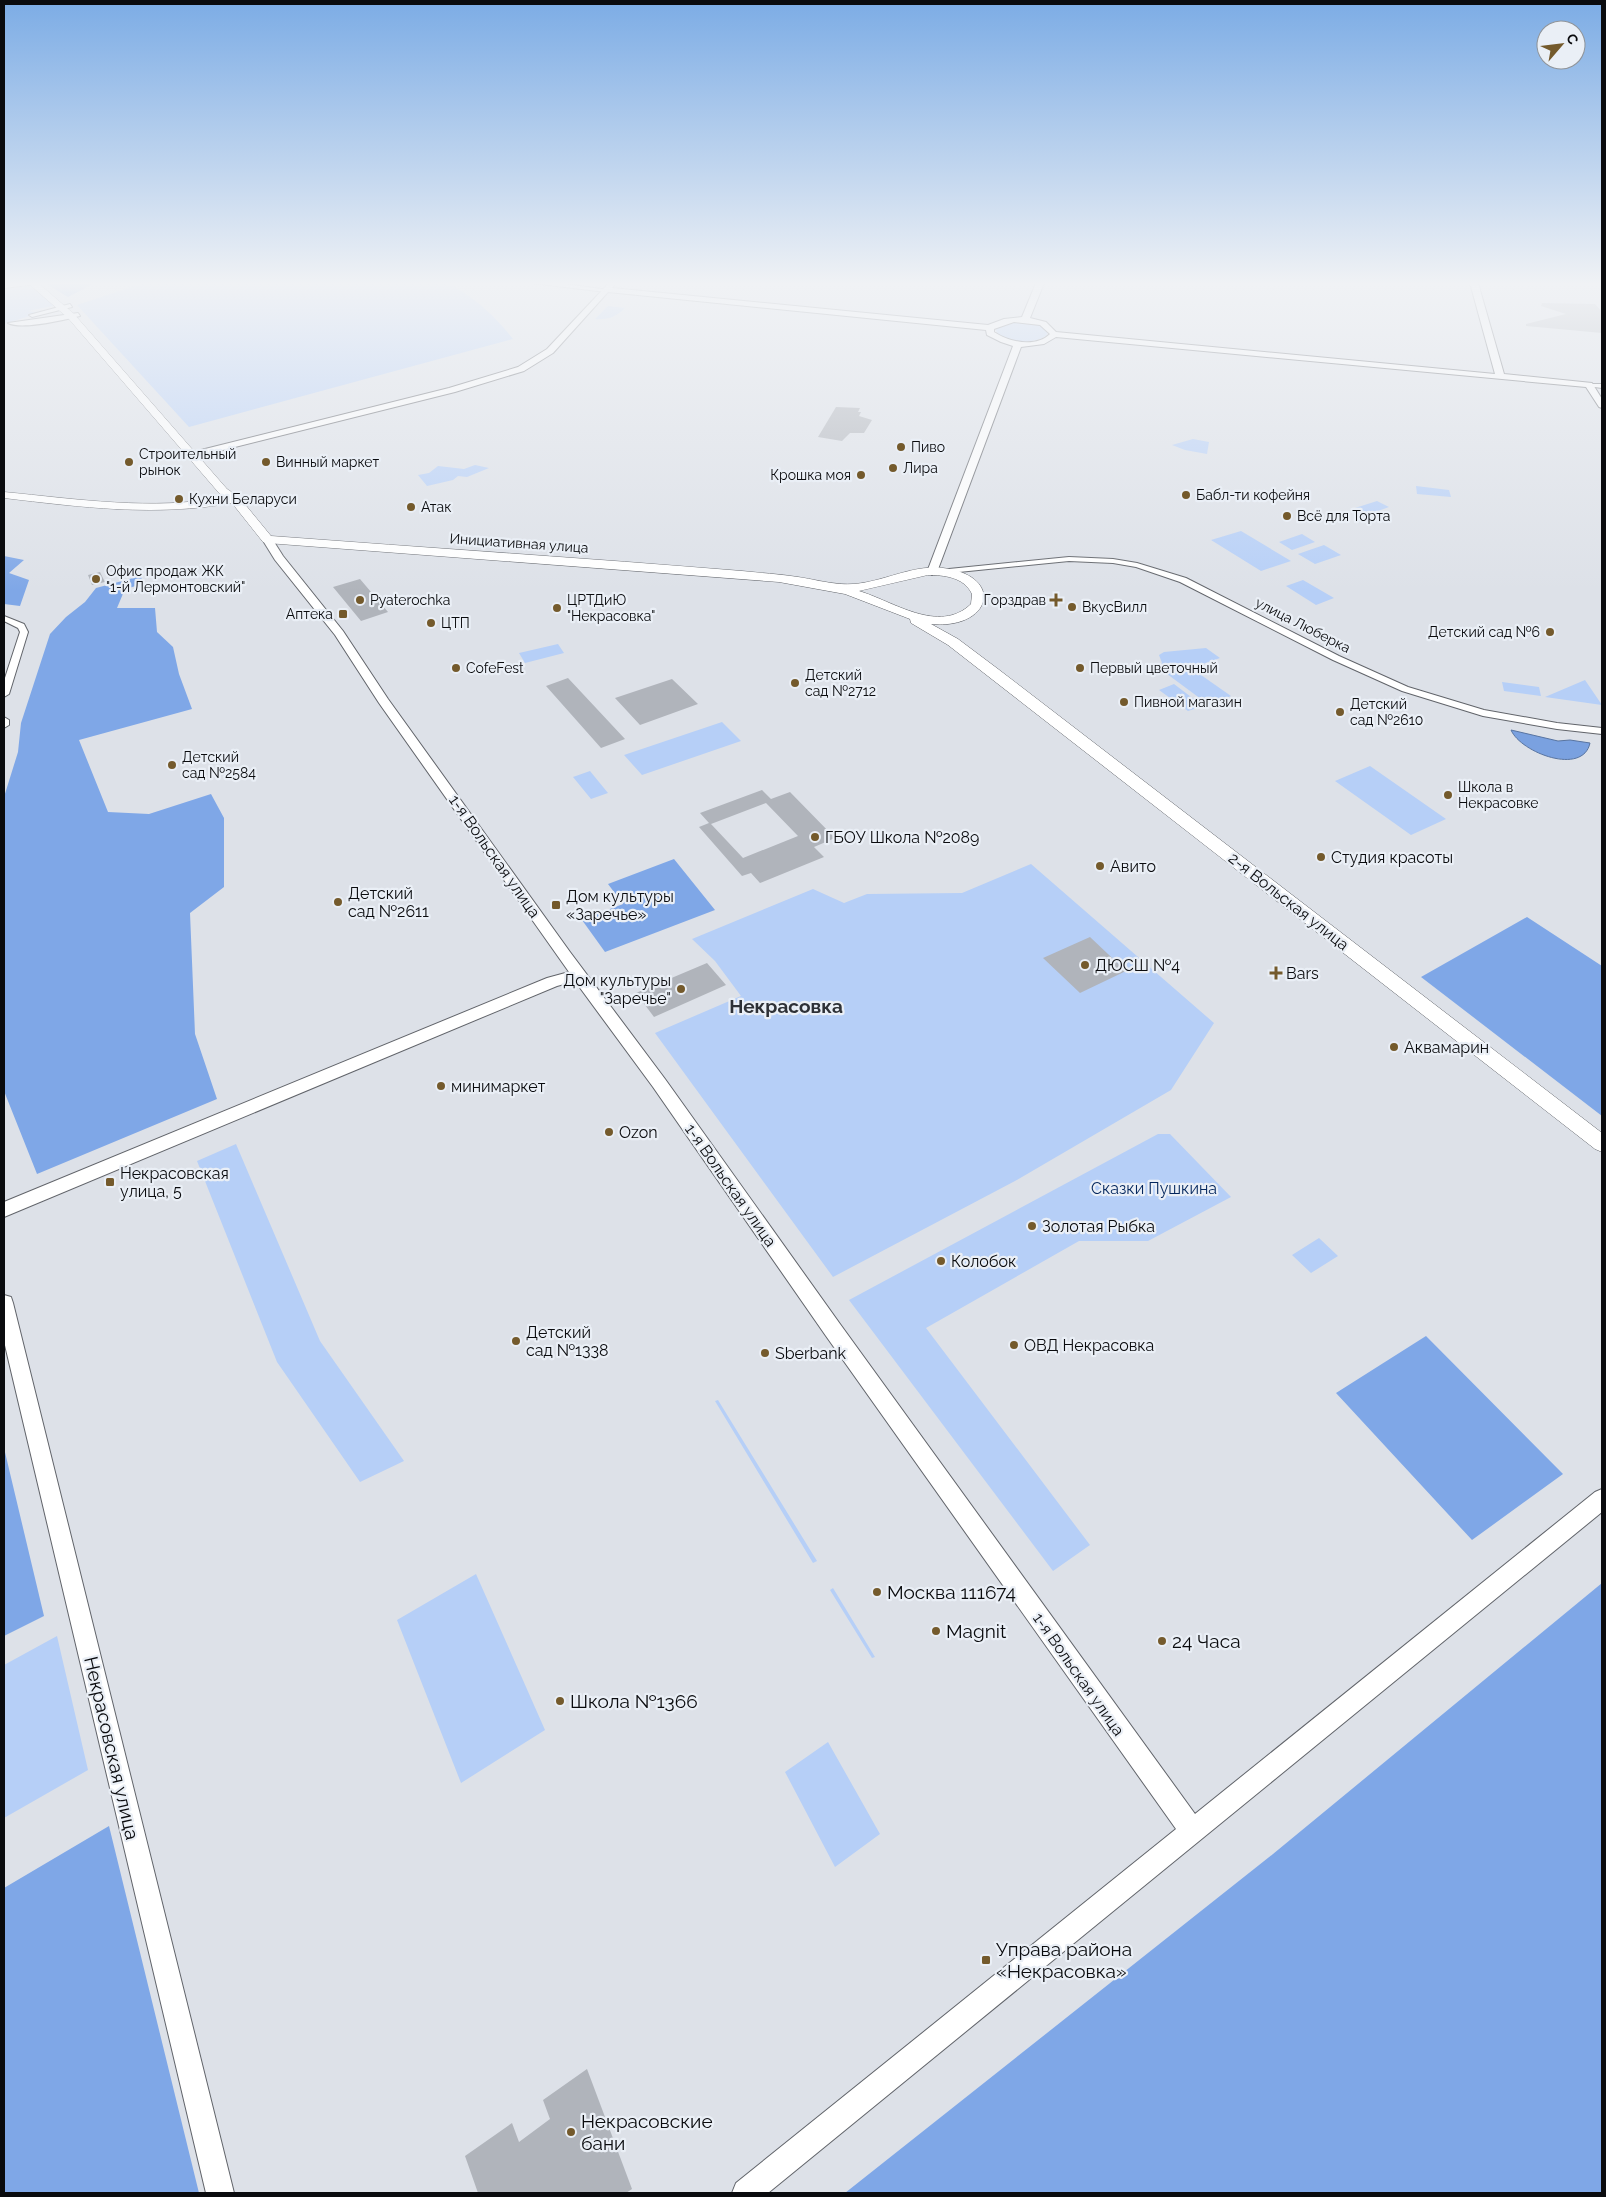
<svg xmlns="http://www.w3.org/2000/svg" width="1606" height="2197" font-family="Raleway,sans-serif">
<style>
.green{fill:#b6cff7}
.forest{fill:#7fa7e7}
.water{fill:#7aa1e0;stroke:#5874a1}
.building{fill:#b0b4bb;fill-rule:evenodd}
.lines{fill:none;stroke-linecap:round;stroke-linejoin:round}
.minor-casing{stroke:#61646a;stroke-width:2}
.tertiary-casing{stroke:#61646a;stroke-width:2}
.secondary-casing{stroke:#61646a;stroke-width:1}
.minor{fill:#fff;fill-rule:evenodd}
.tertiary{fill:#fff;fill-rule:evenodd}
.secondary{fill:#fff;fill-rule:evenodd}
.poi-dot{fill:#745a2c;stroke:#eaeff6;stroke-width:2}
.labels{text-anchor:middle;stroke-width:4.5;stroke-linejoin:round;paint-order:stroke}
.far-poi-label{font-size:14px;fill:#0a0b0e;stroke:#eaeff6;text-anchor:start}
.far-street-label{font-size:14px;fill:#0a0b0e;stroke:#eaeff6}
.poi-label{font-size:16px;fill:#0a0b0e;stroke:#eaeff6;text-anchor:start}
.street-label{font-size:16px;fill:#0a0b0e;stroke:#eaeff6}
.park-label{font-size:16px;fill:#03265d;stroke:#eaeff6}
.quarter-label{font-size:19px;font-weight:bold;fill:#2e3137;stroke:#eaeff6}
.near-poi-label{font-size:19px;fill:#0a0b0e;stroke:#eaeff6;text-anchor:start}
.near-street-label{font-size:19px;fill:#0a0b0e;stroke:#eaeff6}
</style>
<rect width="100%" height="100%" fill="#dde1e8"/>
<!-- green -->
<path class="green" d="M144 283H448C476 299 493 314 513 339L189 427 77 305Z
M18 285 32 287 57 305 28 311 37 313 36 314 4 324V286Z
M608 306 625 308C616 317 608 320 595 319Z
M1011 322 1039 325 1048 332 1046 336C1033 344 1005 345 996 331L998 327Z
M1193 439 1209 442 1207 454 1185 450 1172 445Z
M475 465 489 468 467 477 458 476 453 480 427 486 418 475 429 473 438 466 464 469Z
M1416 486 1449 490 1451 497 1417 494Z
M1377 501 1389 507 1367 515 1355 508Z
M1241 531 1291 561 1261 571 1211 540Z
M1302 534 1315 542 1292 550 1279 542Z
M1324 545 1341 555 1315 564 1298 554Z
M1303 580 1334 598 1316 605 1286 586Z
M558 644 564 653 525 663 519 653Z
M1206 648 1220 658 1191 668 1231 696 1209 705 1159 668 1162 663 1159 655 1164 652Z
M1585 680 1602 705 1545 697Z
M1502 682 1539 687 1541 696 1504 691Z
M1174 684 1203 706 1188 711 1159 690Z
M722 722 741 741 642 775 624 755Z
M1370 766 1446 819 1411 835 1335 781Z
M590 771 608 793 591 799 573 777Z
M1031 864 1214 1023 1171 1090 1015 1181 833 1277 655 1033 741 996 715 961 692 939 813 889 844 903 867 894 962 893Z
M1158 1134H1170L1231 1197 1148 1241H1079L926 1328 1090 1545 1053 1571 849 1300Z
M236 1144 320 1341 404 1461 360 1482 277 1362 197 1161Z
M1319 1238 1338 1256 1311 1273 1292 1255Z
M718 1400 817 1561 813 1563 715 1401Z
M476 1574 545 1730 461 1783 397 1620Z
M833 1588 875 1657 872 1658 830 1590Z
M57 1636 88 1770 4 1818V1665Z
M828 1742 880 1834 835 1867 785 1772Z"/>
<!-- forest -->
<path class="forest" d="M45 283H95L68 297Z
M4 556 24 560 9 573 29 580 20 606 4 604Z
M141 576 143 584 125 589 117 608H155L157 632 173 647 179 674 192 709 79 740 108 812 149 814 211 794 224 818V887L190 913 195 1034 217 1099 37 1174 4 1091V797L18 752 21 723 50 634 66 617 85 602 96 588Z
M674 859 715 910 605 952 582 920 623 904 608 884Z
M1527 917 1602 966V1116L1421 977Z
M1426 1336 1563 1474 1472 1540 1336 1393Z
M4 1448 44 1616 4 1636Z
M1602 1583V2193H845L1273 1854Z
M109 1826 199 2193H4V1888Z"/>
<!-- water -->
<path class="water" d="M1511 730 1558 741 1570 740 1590 743C1583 776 1521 753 1511 730Z"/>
<!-- building -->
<path class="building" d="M1542 303 1595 304 1602 312V333L1526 326V324L1566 314 1541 306Z
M836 407 860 408 858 412H861L859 416 872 420 864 433H850L842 441 818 437Z
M100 572 105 582 92 585 88 575Z
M360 579 388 612 361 621 333 587Z
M568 678 625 739 601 748 546 686Z
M672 679 698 704 640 725 615 698Z
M762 790 771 799 790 792 835 838 814 847 824 857 760 883 751 873 742 876 699 827 709 823 700 813ZM766 803 798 836 743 858 711 824Z
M1090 937 1126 971 1080 993 1043 958Z
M707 963 726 985 654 1017 636 993Z
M587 2069 632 2189 626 2193H478L465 2156 512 2123 519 2142 550 2119 543 2100Z"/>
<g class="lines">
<defs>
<path id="minor" d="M32 283 29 285 4 288V284Z
M532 283H557L609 290 606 292Z
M70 304 72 307 32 317 29 315Z
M78 313 80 316C64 320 21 330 8 323Z
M1587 384H1602V388L1587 386Z
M1069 557 1113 559 1137 563 1186 578 1339 656 1408 687 1484 710 1557 723 1602 728V734L1557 729 1483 716 1402 691 1333 660 1180 582 1136 567 1113 563 1069 561 939 574 935 572 939 570Z
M4 616 24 624 28 632 9 694 4 697V681L20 632 18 628 4 621Z
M4 717 9 720V725L4 728Z"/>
<path id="tertiary" d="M609 283H616L612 288 988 325 1004 319 1022 317 1036 283H1044L1030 318 1046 322 1056 332 1495 374 1470 283H1478L1504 374 1592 383 1602 399V408L1599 407 1586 387 1056 337 1044 344 1021 347 937 572 932 575 927 572 1013 346 1001 342 987 335 986 330 608 292 553 353 524 371 455 392 203 455 200 456 195 453 197 451 449 388 518 367 547 349ZM1014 322 1040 325 1050 334C1036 348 1009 342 994 332V329Z
M267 536 271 537 283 556 343 631 388 699 570 952 665 1079 840 1324 1195 1814 1595 1492 1602 1489V1512L768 2193H732L736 2183 1176 1829 826 1336 653 1087 575 981 557 986 4 1217V1202L547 978 569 972 379 703 335 635 275 560 262 539Z
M4 1295 11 1297 13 1303 234 2193H206L4 1341Z"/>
<path id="secondary" d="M28 283H38L74 314 227 489 239 497 271 536C428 548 585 558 742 571 760 573 779 574 798 577 812 579 826 583 841 584 876 587 908 564 943 568 1006 576 991 630 931 624L958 639 998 669 1602 1133V1152L1595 1149 948 645 911 623 910 619 845 594 779 582 267 543 263 542 232 503C156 517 80 507 4 498V492C77 499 152 511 225 497L219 493 68 318ZM928 575C944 575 964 577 972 594L971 604C939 635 893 601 859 591Z"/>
</defs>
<!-- minor casing -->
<use href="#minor" class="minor-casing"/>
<!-- tertiary casing -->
<use href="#tertiary" class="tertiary-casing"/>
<!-- secondary casing -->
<use href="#secondary" class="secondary-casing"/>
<!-- minor -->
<use href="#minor" class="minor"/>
<!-- tertiary -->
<use href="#tertiary" class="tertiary"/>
<!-- secondary -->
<use href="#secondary" class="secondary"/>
</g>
<!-- sky -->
<linearGradient id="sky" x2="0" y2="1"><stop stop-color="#7cace5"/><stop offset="0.48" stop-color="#f0f2f5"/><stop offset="1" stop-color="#f0f2f5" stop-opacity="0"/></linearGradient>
<rect width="1606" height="591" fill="url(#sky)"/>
<!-- markers -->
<g class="poi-dot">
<circle cx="901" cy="447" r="5"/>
<circle cx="129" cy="462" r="5"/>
<circle cx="266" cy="462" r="5"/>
<circle cx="893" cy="468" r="5"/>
<circle cx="861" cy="475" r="5"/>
<circle cx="1186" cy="495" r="5"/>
<circle cx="179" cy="499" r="5"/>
<circle cx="411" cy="507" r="5"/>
<circle cx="1287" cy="516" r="5"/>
<circle cx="96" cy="579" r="5"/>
<circle cx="360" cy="600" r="5"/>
<path d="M1053.5 592.5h5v5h5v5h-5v5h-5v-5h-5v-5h5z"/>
<circle cx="1072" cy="607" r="5"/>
<circle cx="557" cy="608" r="5"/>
<rect x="338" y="609" width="10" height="10" rx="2.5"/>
<circle cx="431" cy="623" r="5"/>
<circle cx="1550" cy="632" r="5"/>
<circle cx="456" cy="668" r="5"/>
<circle cx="1080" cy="668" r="5"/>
<circle cx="795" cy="683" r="5"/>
<circle cx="1124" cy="702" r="5"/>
<circle cx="1340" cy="712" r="5"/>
<circle cx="172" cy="765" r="5"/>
<circle cx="1448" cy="795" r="5"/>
<circle cx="815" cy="837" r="5"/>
<circle cx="1321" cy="857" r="5"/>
<circle cx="1100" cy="866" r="5"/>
<circle cx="338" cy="902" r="5"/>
<rect x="551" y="900" width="10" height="10" rx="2.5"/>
<circle cx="1085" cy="965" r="5"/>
<path d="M1273.5 965.5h5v5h5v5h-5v5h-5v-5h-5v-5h5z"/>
<circle cx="681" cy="989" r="5"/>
<circle cx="1394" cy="1047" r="5"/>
<circle cx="441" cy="1086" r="5"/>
<circle cx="609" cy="1132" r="5"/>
<rect x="105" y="1177" width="10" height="10" rx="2.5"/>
<circle cx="1032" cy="1226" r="5"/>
<circle cx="941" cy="1261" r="5"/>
<circle cx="516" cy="1341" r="5"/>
<circle cx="1014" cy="1345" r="5"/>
<circle cx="765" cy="1353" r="5"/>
<circle cx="877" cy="1592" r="5"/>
<circle cx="936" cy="1631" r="5"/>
<circle cx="1162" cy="1641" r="5"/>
<circle cx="560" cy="1701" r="5"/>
<rect x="981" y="1955" width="10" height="10" rx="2.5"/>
<circle cx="571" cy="2132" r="5"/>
</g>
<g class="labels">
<!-- far-poi labels -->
<g class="far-poi-label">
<text x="911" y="452">Пиво</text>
<text x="139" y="459">Строительный<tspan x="139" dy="16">рынок</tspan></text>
<text x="276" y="467">Винный маркет</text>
<text x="903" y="473">Лира</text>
<text x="851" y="480" text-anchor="end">Крошка моя</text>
<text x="1196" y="500">Бабл-ти кофейня</text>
<text x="189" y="504">Кухни Беларуси</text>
<text x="421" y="512">Атак</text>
<text x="1297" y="521">Всё для Торта</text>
<text x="106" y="576">Офис продаж ЖК<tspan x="106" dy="16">"1-й Лермонтовский"</tspan></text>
<text x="370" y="605">Pyaterochka</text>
<text x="567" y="605">ЦРТДиЮ<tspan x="567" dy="16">"Некрасовка"</tspan></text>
<text x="1046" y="605" text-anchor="end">Горздрав</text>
<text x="1082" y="612">ВкусВилл</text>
<text x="333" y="619" text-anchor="end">Аптека</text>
<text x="441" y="628">ЦТП</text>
<text x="1540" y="637" text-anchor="end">Детский сад №6</text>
<text x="466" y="673">CofeFest</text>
<text x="1090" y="673">Первый цветочный</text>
<text x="805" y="680">Детский<tspan x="805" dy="16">сад №2712</tspan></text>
<text x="1134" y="707">Пивной магазин</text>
<text x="1350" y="709">Детский<tspan x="1350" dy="16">сад №2610</tspan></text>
<text x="182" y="762">Детский<tspan x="182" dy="16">сад №2584</tspan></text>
<text x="1458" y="792">Школа в<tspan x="1458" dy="16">Некрасовке</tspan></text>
</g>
<!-- far-street labels -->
<g class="far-street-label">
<text transform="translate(519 543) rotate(4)" y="5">Инициативная улица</text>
<text transform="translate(1303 625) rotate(27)" y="5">улица Люберка</text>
</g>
<!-- poi labels -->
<g class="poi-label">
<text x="825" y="843">ГБОУ Школа №2089</text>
<text x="1331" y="863">Студия красоты</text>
<text x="1110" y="872">Авито</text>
<text x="348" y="899">Детский<tspan x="348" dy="18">сад №2611</tspan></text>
<text x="566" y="902">Дом культуры<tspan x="566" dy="18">«Заречье»</tspan></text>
<text x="1095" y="971">ДЮСШ №4</text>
<text x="1286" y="979">Bars</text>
<text x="671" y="986" text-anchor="end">Дом культуры<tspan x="671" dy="18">"Заречье"</tspan></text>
<text x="1404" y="1053">Аквамарин</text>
<text x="451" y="1092">минимаркет</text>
<text x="619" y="1138">Ozon</text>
<text x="120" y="1179">Некрасовская<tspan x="120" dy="18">улица, 5</tspan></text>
<text x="1042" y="1232">Золотая Рыбка</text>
<text x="951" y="1267">Колобок</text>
<text x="526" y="1338">Детский<tspan x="526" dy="18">сад №1338</tspan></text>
<text x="1024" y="1351">ОВД Некрасовка</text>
<text x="775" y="1359">Sberbank</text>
</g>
<!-- street labels -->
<g class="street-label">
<text transform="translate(495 856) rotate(55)" y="6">1-я Вольская улица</text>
<text transform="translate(1289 901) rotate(38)" y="6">2-я Вольская улица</text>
<text transform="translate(731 1185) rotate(55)" y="6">1-я Вольская улица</text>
<text transform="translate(1079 1674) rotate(55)" y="6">1-я Вольская улица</text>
</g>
<!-- park labels -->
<g class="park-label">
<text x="1154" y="1194">Сказки Пушкина</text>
</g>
<!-- quarter labels -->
<g class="quarter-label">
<text x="786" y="1013">Некрасовка</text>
</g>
<!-- near-poi labels -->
<g class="near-poi-label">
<text x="887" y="1599">Москва 111674</text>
<text x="946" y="1638">Magnit</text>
<text x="1172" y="1648">24 Часа</text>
<text x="570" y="1708">Школа №1366</text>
<text x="996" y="1956">Управа района<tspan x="996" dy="22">«Некрасовка»</tspan></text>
<text x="581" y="2128">Некрасовские<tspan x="581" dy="22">бани</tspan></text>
</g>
<!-- near-street labels -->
<g class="near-street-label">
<text transform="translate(112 1748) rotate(77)" y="7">Некрасовская улица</text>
</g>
</g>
<!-- border -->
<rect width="1606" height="2197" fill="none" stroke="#0a0b0e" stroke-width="10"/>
<!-- north arrow -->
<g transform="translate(1561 45) rotate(62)"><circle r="24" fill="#eaeff6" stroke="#909499"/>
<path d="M0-4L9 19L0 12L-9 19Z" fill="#745a2c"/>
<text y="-8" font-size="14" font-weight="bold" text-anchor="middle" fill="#0a0b0e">С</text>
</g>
</svg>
